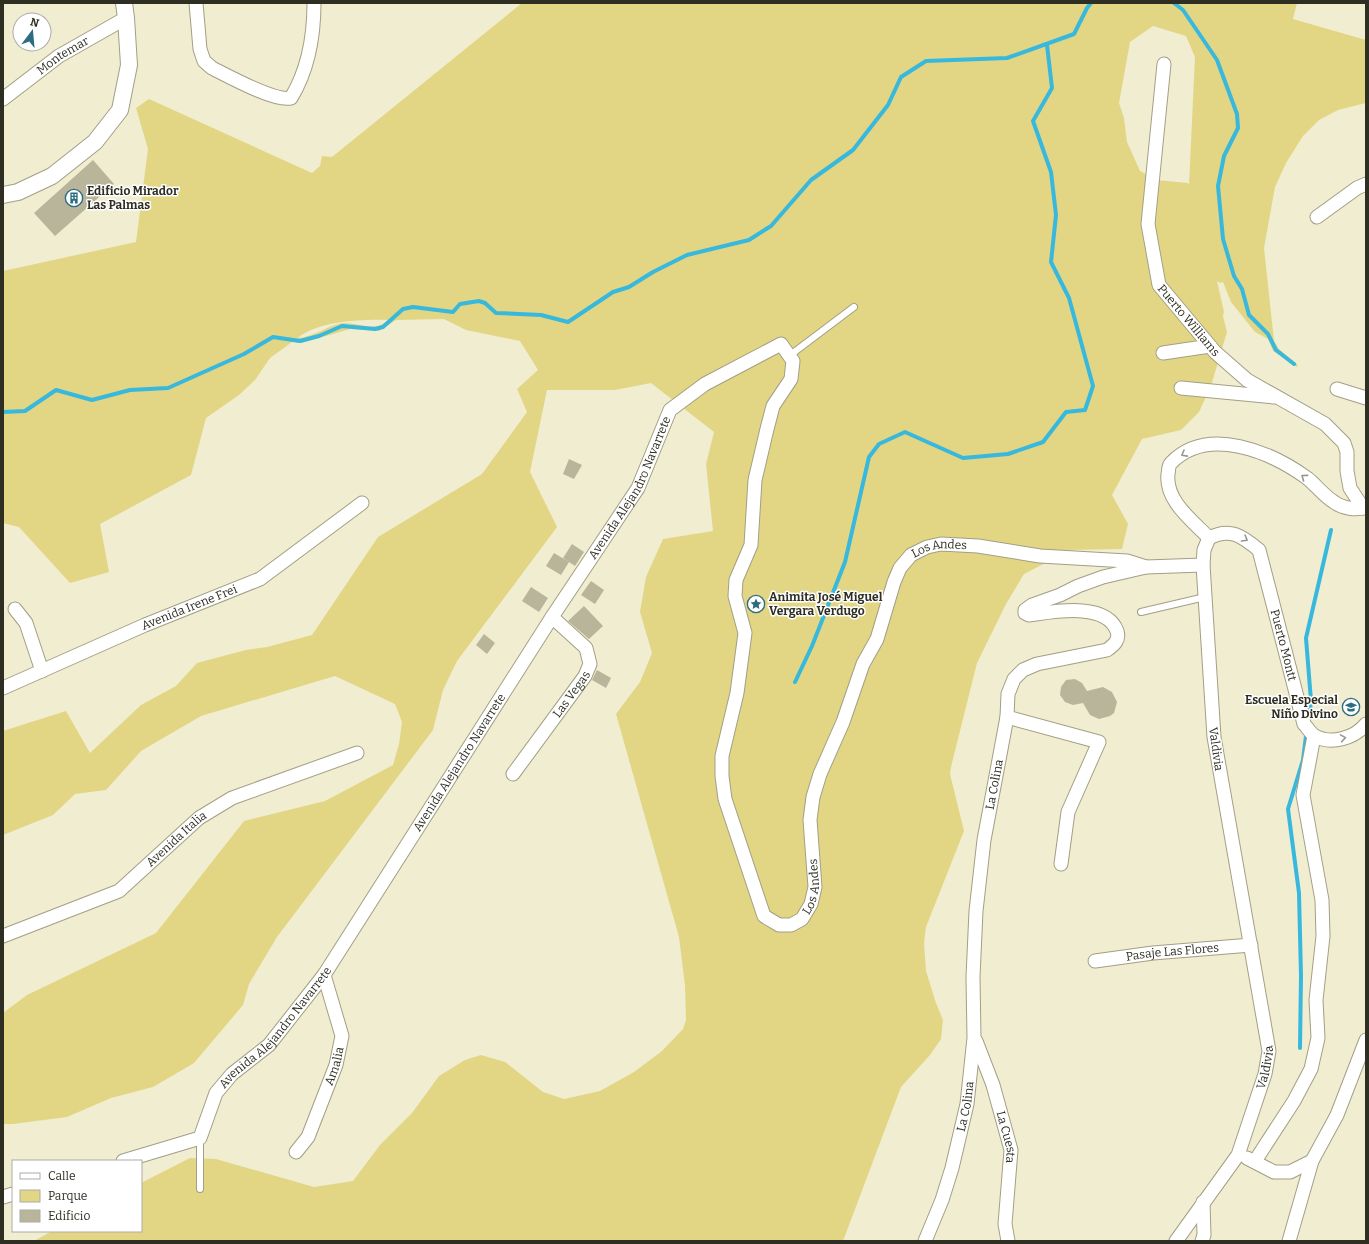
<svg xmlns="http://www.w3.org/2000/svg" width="1369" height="1244" font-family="Bitter,serif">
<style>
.green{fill:#e2d685;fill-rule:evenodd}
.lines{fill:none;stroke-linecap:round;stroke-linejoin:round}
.stream{stroke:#37b8dc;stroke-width:4}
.building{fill:#b8b59b}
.service-casing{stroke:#a29f85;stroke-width:8}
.minor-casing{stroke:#a29f85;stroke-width:15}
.tertiary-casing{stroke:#a29f85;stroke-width:18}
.service{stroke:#fff;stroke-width:6}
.minor{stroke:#fff;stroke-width:13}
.tertiary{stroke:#fff;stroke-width:16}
.oneway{stroke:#979691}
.labels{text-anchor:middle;stroke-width:3;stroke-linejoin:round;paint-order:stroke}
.street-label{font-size:12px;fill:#2f2e23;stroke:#fff}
.poi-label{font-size:12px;font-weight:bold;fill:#2f2e23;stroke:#fff;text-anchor:start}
</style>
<rect width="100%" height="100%" fill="#f0edd1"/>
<!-- green -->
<path class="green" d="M522 3H1297L1293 19 1366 40V103L1338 110 1319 120 1303 136 1286 163 1275 187 1264 248 1274 341 1279 349 1298 365 1297 367 1273 351 1268 339 1255 332 1231 302 1223 282 1220 283 1217 281 1224 312 1223 316 1227 332 1211 386 1199 412 1181 430 1142 439 1112 495 1128 524 1122 549 1066 550 1061 555 1024 574 1006 604 977 663 951 767 950 774 964 831 926 927 924 943 926 971 936 1003 943 1020 941 1039 930 1055 901 1087 843 1241H34L52 1231H141V1183L190 1158 216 1159 314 1187 353 1181 380 1145 412 1113 439 1076 465 1060 481 1055 505 1062 543 1092 564 1099 600 1091 634 1072 662 1051 683 1029 686 1020 685 985 679 937 616 714 640 682 652 653 640 612 646 577 663 539 713 531 706 464 714 432 651 383 615 390H547L530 472 557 527 457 661 443 690 433 730 277 937 249 984 243 1005 194 1063 153 1087 111 1098 67 1117 13 1124H3V1013L27 995 156 933 244 821 325 801 393 765 399 744 402 722 395 704 335 676 201 716 141 751 106 790 75 794 53 815 3 835V731L66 711 90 753 141 705 176 686 197 663 246 650 267 647 312 635 378 537 482 474 527 412 517 389 538 370 520 341 466 330 444 319 396 320 379 331 350 329 302 343 292 342 270 358 255 380 239 395 206 418 191 475 100 524 109 572 70 583 19 527 3 523V271L136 242 148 149 136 108 149 99 312 173 320 166 322 156 332 157ZM1153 26 1186 36 1195 57 1189 185 1188 183 1157 180 1140 171 1127 142 1124 118 1119 103 1130 42ZM388 320C375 333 358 322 343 323 328 325 314 337 298 338 317 321 363 319 388 320Z"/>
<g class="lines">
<!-- stream -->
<path class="stream" d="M1174 3 1183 10 1217 60 1237 114 1238 128 1224 156 1218 186 1223 239 1234 276 1242 289 1249 315 1268 334 1276 350 1294 364
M3 412 25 411 56 390 92 400 130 390 168 388 244 354 273 337 300 341 319 336 342 326 375 329 383 327 403 309 413 307 453 312 460 304 479 301 485 303 496 313 541 315 568 322 613 292 629 287 653 272 687 255 749 240 771 226 811 180 853 150 888 105 901 77 926 61 1007 58 1074 34 1087 8 1091 3
M795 682 812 646 845 562 869 457 879 444 905 432 963 458 1008 454 1043 442 1066 412 1085 410 1093 386 1069 298 1051 262 1056 215 1051 172 1033 121 1052 88 1047 45
M1309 719 1311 701 1306 638 1331 530
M1300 1048 1301 976 1299 893 1288 809 1303 760 1306 736"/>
</g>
<!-- building -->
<path class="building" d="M93 160 114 184 55 236 34 213Z
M569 459 582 465 574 479 563 474Z
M572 544 584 552 575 566 563 558Z
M554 553 569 562 561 575 546 566Z
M591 581 604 590 595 604 581 595Z
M531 587 548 598 539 612 522 601Z
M584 606 603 626 589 639 568 621Z
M484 634 495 643 487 654 476 645Z
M597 670 611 678 606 688 592 680Z
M1075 679 1082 683 1087 691 1103 687 1112 692 1117 702 1114 713 1110 716 1099 719 1090 715 1083 703 1073 705 1065 702 1060 695 1061 687 1066 680Z"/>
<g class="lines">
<defs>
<path id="service" d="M789 356 854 307
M1141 612 1205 597
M200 1138V1189"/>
<g id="minor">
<path d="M196 3 200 49 204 61 212 68C228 76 275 102 291 98 308 70 314 36 314 3"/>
<path id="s1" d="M1164 64 1148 224 1159 285 1215 352 1247 380 1325 424 1344 443 1347 452V471L1350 488 1363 508"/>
<path id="s2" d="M3 99 59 56 126 18"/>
<path d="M1317 217 1357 188 1366 184"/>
<path d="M1163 353 1210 346"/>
<path d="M1181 388 1274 397"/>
<path d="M1337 389 1366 398"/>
<path d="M1209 538C1193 521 1165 501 1168 474 1169 470 1168 466 1171 463 1208 425 1271 452 1307 478 1316 485 1324 496 1334 502 1342 508 1357 511 1366 507"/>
<path id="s3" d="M1209 538C1230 527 1242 536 1259 550L1304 724C1307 727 1311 734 1315 736 1331 745 1355 738 1366 724"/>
<path d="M15 609 26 623 42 671"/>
<path id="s4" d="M3 688 145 625 260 579 362 503"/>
<path d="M1007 717 1099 742 1068 812 1061 864"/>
<path id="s5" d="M513 774 585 676 590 664 586 648 552 617"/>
<path id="s6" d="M3 936 119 891 199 818 232 798 357 753"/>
<path id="s7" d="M1095 961 1153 953 1251 945"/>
<path id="s8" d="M976 1041 993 1085 1011 1150 1005 1224 1008 1241"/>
<path id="s9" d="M296 1152 308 1137 336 1065 342 1036 324 975"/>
<path d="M1247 1158 1274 1172H1290L1312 1161"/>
<path id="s10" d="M123 1161 200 1138 216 1093 232 1074 269 1045 324 975 552 617 638 488 670 410 705 384 781 344 793 361 791 379 773 406 767 429 755 480 751 545 736 580 735 596 745 633 737 693 722 756V776L725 799 764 916 779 925H791L802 919 811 904 815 887 810 820 813 797 820 774 843 722 863 664 877 639 894 582 900 568 911 555 927 547 941 544 978 546 1040 556 1127 561 1146 567 1203 565"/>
<path d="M1255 1161 1294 1101 1311 1069 1318 1038 1316 1000 1323 936 1322 900 1303 795 1314 736"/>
<path d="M3 1197 13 1194"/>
<path id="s11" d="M925 1241 942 1200 952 1168 967 1104 974 1038 973 977 976 911 984 840 1007 717 1008 694 1014 679 1023 670 1037 664 1107 650C1114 645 1120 640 1117 631 1106 601 1052 612 1029 615L1025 613V610L1032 605 1060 595 1078 586 1103 577 1146 567"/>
<path id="s12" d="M1176 1241 1238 1155 1265 1074 1269 1051 1214 737 1203 565 1204 550 1209 538"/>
<path d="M1202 1241 1204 1235 1203 1202"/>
<path d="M1289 1241 1312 1161 1337 1115 1366 1040"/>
</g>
<path id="tertiary" d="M3 195 18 192 52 176 95 142 120 110 129 65 126 18 124 3"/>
</defs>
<!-- service casing -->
<use href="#service" class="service-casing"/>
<!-- minor casing -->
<use href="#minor" class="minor-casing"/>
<!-- tertiary casing -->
<use href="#tertiary" class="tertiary-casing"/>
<!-- service -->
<use href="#service" class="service"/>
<!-- minor -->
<use href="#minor" class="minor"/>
<!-- tertiary -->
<use href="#tertiary" class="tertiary"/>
</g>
<!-- one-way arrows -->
<defs><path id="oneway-chevron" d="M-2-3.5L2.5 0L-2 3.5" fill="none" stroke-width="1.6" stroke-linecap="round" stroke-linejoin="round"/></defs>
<g class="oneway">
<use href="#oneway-chevron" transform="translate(1184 454) rotate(151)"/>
<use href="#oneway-chevron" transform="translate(1304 477) rotate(-144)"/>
<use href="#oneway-chevron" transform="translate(1245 539) rotate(30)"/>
<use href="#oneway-chevron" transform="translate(1343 738) rotate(-9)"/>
</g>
<!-- icons -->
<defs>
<symbol id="building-ring" viewBox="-11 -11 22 22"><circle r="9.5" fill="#fff" stroke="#2c6d81" stroke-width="1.5"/><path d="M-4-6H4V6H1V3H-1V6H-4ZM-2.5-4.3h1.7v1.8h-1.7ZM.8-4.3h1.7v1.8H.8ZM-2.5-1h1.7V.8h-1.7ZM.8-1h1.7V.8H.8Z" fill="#2c6d81"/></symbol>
<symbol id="sight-ring" viewBox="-11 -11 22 22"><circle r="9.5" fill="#fff" stroke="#2c6d81" stroke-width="1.5"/><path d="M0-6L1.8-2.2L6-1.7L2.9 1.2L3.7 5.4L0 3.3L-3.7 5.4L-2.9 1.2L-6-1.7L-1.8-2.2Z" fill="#2c6d81"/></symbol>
<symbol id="school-ring" viewBox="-11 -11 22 22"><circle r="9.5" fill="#fff" stroke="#2c6d81" stroke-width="1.5"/><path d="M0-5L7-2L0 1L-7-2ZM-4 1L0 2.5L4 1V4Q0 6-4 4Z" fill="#2c6d81"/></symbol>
</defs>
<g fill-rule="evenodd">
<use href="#building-ring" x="64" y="188" width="20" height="20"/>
<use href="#sight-ring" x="746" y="594" width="20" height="20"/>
<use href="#school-ring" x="1341" y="697" width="20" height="20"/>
</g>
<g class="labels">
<!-- street labels -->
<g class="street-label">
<text dy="4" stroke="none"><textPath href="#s2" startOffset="74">Montemar</textPath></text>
<text dy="4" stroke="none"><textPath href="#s1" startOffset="269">Puerto Williams</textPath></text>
<text dy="4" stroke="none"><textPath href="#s10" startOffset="865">Avenida Alejandro Navarrete</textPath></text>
<text dy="4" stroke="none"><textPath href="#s10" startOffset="2139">Los Andes</textPath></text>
<text dy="4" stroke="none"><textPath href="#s4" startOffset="203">Avenida Irene Frei</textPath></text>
<text dy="4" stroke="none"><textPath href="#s3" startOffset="154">Puerto Montt</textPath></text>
<text dy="4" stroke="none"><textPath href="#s5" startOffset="99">Las Vegas</textPath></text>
<text transform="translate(1216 749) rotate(82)" y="4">Valdivia</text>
<text dy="4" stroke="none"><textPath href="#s10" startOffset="541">Avenida Alejandro Navarrete</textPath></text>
<text dy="4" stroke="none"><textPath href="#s11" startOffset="465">La Colina</textPath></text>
<text dy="4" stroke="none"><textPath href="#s6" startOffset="202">Avenida Italia</textPath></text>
<text dy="4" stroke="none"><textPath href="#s10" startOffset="1756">Los Andes</textPath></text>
<text dy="4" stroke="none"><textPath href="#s7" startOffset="78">Pasaje Las Flores</textPath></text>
<text dy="4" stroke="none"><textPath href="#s10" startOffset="217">Avenida Alejandro Navarrete</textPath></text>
<text dy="4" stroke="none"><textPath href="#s9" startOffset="95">Amalia</textPath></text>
<text dy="4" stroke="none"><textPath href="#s12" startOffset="198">Valdivia</textPath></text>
<text dy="4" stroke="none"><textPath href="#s11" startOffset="141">La Colina</textPath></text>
<text dy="4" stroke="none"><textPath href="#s8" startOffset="101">La Cuesta</textPath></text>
</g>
<!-- poi labels -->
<g class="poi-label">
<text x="87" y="195">Edificio Mirador<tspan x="87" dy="14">Las Palmas</tspan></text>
<text x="769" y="601">Animita José Miguel<tspan x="769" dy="14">Vergara Verdugo</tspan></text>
<text x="1338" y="704" text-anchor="end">Escuela Especial<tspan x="1338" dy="14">Niño Divino</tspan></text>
</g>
</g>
<!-- border -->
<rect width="1369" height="1244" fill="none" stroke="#2f2e23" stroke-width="8"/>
<!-- legend -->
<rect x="12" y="1160" width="130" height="72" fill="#ffffff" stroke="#acaba7"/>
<rect x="20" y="1173" width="20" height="6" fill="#ffffff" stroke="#acaba7"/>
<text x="48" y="1180" font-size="12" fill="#2f2e23">Calle</text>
<rect x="20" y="1190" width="20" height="12" fill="#e2d685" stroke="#acaba7"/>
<text x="48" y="1200" font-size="12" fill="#2f2e23">Parque</text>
<rect x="20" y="1210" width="20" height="12" fill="#b8b59b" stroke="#acaba7"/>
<text x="48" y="1220" font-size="12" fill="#2f2e23">Edificio</text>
<!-- north arrow -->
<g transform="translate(32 32) rotate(16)"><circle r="19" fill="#ffffff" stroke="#acaba7"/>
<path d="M0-3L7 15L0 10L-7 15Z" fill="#2c6d81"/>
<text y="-6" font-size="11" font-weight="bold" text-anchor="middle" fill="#2f2e23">N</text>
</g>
</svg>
